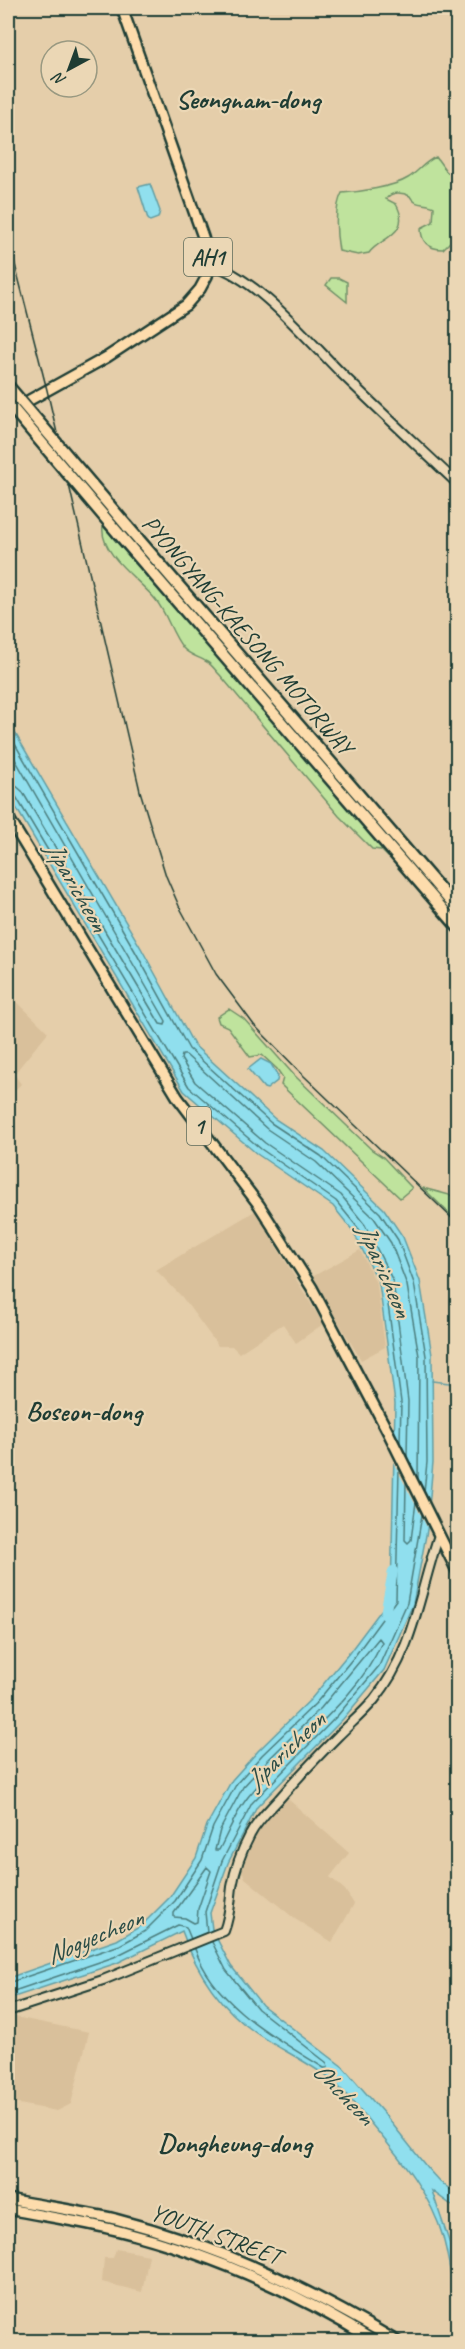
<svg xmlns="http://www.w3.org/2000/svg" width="465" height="2349" font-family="Caveat,sans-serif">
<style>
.built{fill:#d9c09b}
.green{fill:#bfe39d;stroke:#6f9068;stroke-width:1.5}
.water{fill:#90dfee;stroke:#639ea4;stroke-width:1.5}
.pier{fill:#e5ceaa}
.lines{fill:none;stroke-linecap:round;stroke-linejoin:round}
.shore{stroke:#4c7e7e;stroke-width:1.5}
.stream{stroke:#639ea4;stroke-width:1.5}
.river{stroke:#90dfee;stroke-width:10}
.minor-casing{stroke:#1f3d34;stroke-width:12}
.major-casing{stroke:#1f3d34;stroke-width:14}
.highway-casing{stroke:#1f3d34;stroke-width:15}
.minor{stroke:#ebd7b5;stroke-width:8}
.major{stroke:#fddcac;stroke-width:9}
.highway{stroke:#fddcac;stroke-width:10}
.rail{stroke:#1f3d34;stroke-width:1.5}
.highway-bridge-casing{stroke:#1f3d34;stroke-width:15;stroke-linecap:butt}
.highway-bridge{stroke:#fddcac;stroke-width:10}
.labels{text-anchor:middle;stroke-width:4.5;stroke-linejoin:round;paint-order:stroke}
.shield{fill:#ebd7b5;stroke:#5c6b5b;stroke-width:1.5}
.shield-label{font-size:22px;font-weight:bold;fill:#1f3d34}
.street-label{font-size:24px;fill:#1f3d34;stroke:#ebd7b5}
.water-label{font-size:26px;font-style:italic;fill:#2a4d47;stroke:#ebd7b5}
.quarter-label{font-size:27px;font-weight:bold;fill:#1f3d34;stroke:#ebd7b5}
</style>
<rect width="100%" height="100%" fill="#e5ceaa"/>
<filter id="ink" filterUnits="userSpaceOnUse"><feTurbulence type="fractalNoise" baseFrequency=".0167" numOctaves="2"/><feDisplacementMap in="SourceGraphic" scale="12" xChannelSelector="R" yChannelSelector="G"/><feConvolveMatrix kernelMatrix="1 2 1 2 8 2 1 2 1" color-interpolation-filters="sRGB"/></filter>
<g filter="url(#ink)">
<!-- built -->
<path class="built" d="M8 993 48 1032 14 1074 21 1084 8 1097Z
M255 1211 323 1324 296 1343 283 1324 239 1353 232 1346H218L182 1297 156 1270Z
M360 1250 377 1285 385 1347 361 1360 312 1277Z
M288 1799 349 1853 330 1877 345 1890 354 1904 332 1942 295 1919 245 1878 242 1870 253 1840 270 1816Z
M15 2017 89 2032 71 2104 57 2111 8 2102V2027L10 2019Z
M116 2249 149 2255 142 2292 102 2282 104 2258H113Z"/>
<!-- green -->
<path class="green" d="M436 157 446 171 457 180V235L443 249C428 249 421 242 421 228L433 222 434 207C425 202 415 207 410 196 402 192 392 191 386 199L396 204C413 234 379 238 369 253L358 255 339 251C336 234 334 208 342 193 359 192 394 187 408 178 418 172 424 162 436 157Z
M331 278H339L347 282V302L326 285Z
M103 526 390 853 388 857 381 850 372 849 339 816 220 675C216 671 212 665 207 662 199 657 189 655 183 648 171 633 167 613 155 599 140 580 99 554 103 526Z
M229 1009 244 1019 294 1075 372 1150 383 1157 412 1188 400 1198 281 1085 283 1078 277 1069 262 1055 250 1057 228 1027 219 1023 217 1017Z
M423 1188 457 1197V1221Z"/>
<!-- water -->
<path class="water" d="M150 184 160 211 158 218 150 221 148 219 138 187Z
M8 721 141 948 194 1045 275 1119 324 1151 384 1209 403 1237 420 1281 432 1355 433 1462 427 1530 413 1604 384 1670 343 1719 257 1807 228 1863 210 1913 212 1929 231 1966 262 2005 343 2067 386 2116 429 2170 440 2182 457 2194V2209L432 2191 450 2244 456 2273 457 2319C454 2292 450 2264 443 2237 431 2195 401 2159 373 2126 359 2109 346 2092 330 2079 307 2061 279 2049 256 2033 220 2008 196 1971 182 1931L117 1963 8 1999V1978L117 1940 141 1926 170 1897 196 1858 207 1825 232 1780 258 1751 311 1699 349 1653 391 1597 395 1403 379 1283 353 1231 333 1206 257 1154 184 1091 8 794Z
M261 1059 271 1064 278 1076 277 1081 267 1089 264 1088 248 1069Z"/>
<!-- pier -->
<path class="pier" d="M393 1429 430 1502 427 1527 391 1458Z"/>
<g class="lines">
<!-- shore -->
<path class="shore" d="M8 732 135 951 189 1049 271 1123 321 1156 380 1213 398 1240 414 1283 426 1356 427 1462 424 1492
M8 747 166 1021 165 1025 160 1024 22 791 15 785 8 784
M8 792 15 795 189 1087 261 1149 336 1201 358 1228 385 1282 401 1402 400 1442
M407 1457 408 1401 393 1281 365 1225 341 1195 265 1143 195 1082 181 1059 182 1055H186L267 1129 316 1162 374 1218 391 1243 407 1285 419 1356 418 1479
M406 1482 405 1540 408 1543 411 1540 416 1502
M379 1638 382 1642C357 1702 289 1746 248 1797 236 1812 228 1833 219 1850H215L220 1830 243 1787 268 1760 321 1708Z
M207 1867 211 1871 198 1909 197 1922 194 1923 185 1918 174 1917V1913Z
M207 1932 205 1912 222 1861 252 1803 338 1715 379 1666 407 1603 422 1515
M195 1949C215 2006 276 2038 324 2068H328L327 2063 258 2009 226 1970 212 1942
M8 1983 120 1945 145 1931 175 1901 202 1860 213 1827 237 1783 262 1755 316 1703 354 1657 396 1600 399 1468
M8 1993 114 1957 178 1925 186 1927 191 1939"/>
<!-- stream -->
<path class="stream" d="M432 1381 458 1384"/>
<!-- river -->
<path class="river" d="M385 1615 393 1571"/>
<defs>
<path id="minor" d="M210 264C256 277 308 340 342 374 380 411 419 447 458 484
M8 2011 103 1980 224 1931C230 1916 230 1903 232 1887 235 1869 242 1850 250 1835 257 1821 269 1810 279 1799 298 1777 318 1756 338 1736 350 1724 363 1713 374 1700 414 1651 419 1593 439 1535"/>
<path id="major" d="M8 412 107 357 186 305 200 289 207 276 210 264 203 237 122 8
M8 817 178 1098 259 1205 312 1288 389 1434 458 1573
M8 2199C43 2206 80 2211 115 2219 218 2245 307 2288 398 2342
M8 2209C43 2216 80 2221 116 2230 209 2253 295 2291 376 2342"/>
<path id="highway" d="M127 526 458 910
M118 533 458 927"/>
</defs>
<!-- minor casing -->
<use href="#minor" class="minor-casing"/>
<!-- major casing -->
<use href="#major" class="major-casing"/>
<!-- highway casing -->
<use href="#highway" class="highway-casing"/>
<!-- minor -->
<use href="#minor" class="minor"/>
<!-- major -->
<use href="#major" class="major"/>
<!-- highway -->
<use href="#highway" class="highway"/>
<!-- rail -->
<path class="rail" d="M8 237 47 390 140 791 166 876 179 906 216 974 254 1025 304 1076 458 1224"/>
<defs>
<path id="highway-bridge" d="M8 386 127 526
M8 403 118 533"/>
</defs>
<!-- highway-bridge casing -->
<use href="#highway-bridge" class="highway-bridge-casing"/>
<!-- highway-bridge -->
<use href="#highway-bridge" class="highway-bridge"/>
</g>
</g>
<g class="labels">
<!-- shield labels -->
<g class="shield">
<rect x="184" y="238" width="48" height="38" rx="4.5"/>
<rect x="187" y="1107" width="24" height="38" rx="4.5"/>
</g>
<g class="shield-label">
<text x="208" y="265">AH1</text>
<text x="199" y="1134">1</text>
</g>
<!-- street labels -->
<g class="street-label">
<text transform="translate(248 635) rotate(49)" y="8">PYONGYANG-KAESONG MOTORWAY</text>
<text transform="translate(216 2234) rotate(20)" y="8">YOUTH STREET</text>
</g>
<!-- water labels -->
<g class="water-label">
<text transform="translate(77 886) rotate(60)" y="9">Jiparicheon</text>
<text transform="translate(385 1270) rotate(66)" y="9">Jiparicheon</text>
<text transform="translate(285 1750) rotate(-44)" y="9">Jiparicheon</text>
<text transform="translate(94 1936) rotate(-23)" y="9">Nogyecheon</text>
<text transform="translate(344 2093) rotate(46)" y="9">Ohcheon</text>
</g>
<!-- quarter labels -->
<g class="quarter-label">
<text x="248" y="108">Seongnam-dong</text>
<text x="84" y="1420">Boseon-dong</text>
<text x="235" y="2152">Dongheung-dong</text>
</g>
</g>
<!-- margin -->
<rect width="465" height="2349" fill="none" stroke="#ebd7b5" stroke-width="30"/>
<rect x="15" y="15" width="435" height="2319" fill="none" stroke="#1f3d34" stroke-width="2" filter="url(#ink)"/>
<!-- north arrow -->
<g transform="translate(69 69) rotate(221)"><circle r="28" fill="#ebd7b5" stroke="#999981" stroke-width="1.5"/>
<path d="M0-4.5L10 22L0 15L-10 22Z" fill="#1f3d34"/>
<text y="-9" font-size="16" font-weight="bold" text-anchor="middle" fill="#1f3d34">N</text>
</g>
</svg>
